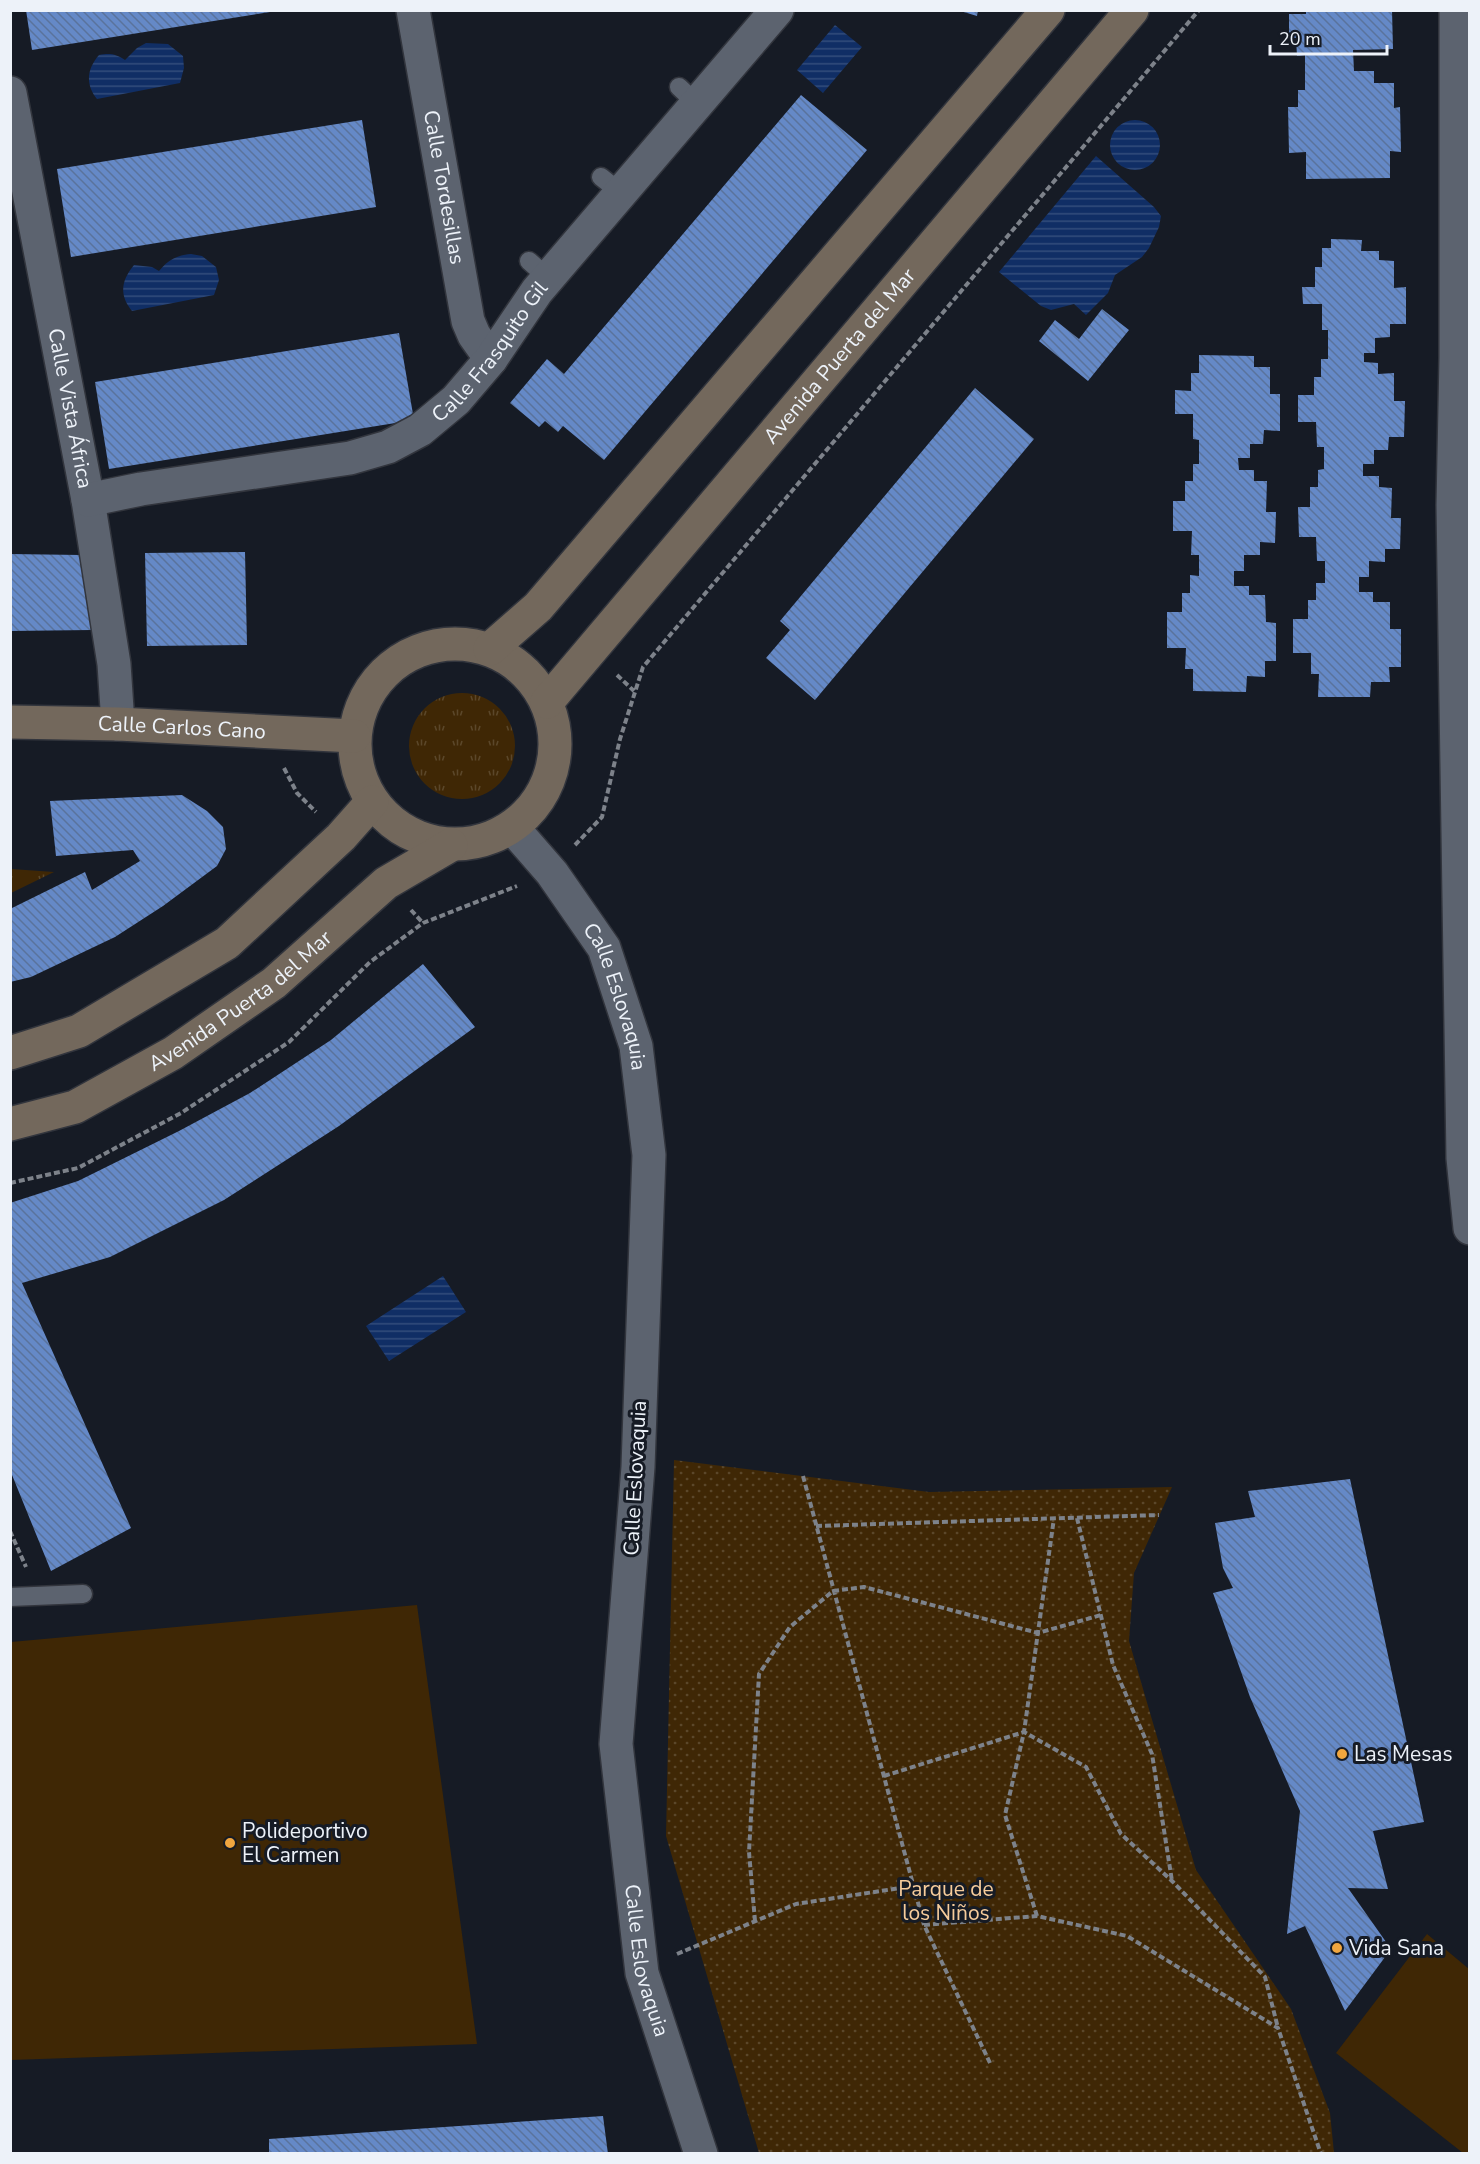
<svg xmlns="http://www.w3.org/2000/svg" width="1480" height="2164" font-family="'Nunito Sans',sans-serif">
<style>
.grass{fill:url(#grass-tufts)}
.park{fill:url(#park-dots)}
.pitch{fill:#3f2705}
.water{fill:url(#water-rules)}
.building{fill:url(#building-back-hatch)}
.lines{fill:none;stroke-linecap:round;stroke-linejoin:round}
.lane-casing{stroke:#32353d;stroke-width:21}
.street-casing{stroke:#32353d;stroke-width:36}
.secondary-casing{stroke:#32353d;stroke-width:36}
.path{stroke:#7d828a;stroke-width:4;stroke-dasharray:6 3;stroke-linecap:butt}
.lane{stroke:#5c636f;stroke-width:18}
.street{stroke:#5c636f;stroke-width:33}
.secondary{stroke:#73685c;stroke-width:33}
.poi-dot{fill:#f1a63f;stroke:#161b25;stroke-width:2}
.labels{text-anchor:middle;stroke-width:6;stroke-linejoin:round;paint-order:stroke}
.street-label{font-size:21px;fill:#edf2f9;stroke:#161b25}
.poi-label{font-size:21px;fill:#edf2f9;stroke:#161b25;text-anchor:start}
.park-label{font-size:21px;fill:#f7cc9b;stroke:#161b25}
</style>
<defs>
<pattern id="grass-tufts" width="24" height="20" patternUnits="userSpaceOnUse" patternTransform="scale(1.5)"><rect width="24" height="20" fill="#3f2705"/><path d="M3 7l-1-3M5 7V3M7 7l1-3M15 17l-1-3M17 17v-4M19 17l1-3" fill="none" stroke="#5b472a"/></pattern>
<pattern id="park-dots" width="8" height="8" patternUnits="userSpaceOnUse" patternTransform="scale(1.5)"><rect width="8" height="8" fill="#3f2705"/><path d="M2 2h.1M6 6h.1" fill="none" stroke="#5b472a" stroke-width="1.8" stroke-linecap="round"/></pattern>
<pattern id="water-rules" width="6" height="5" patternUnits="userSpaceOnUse" patternTransform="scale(1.5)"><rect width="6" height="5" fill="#102e65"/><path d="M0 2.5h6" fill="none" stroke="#334d7c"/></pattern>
<pattern id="building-back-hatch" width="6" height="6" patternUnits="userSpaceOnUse" patternTransform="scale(1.5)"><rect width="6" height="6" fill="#6589c7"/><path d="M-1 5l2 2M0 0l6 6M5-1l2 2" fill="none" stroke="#5a739c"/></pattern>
</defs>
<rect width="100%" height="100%" fill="#161b25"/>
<!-- grass -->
<path class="grass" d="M409 746a53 53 0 1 1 106 0a53 53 0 1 1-106 0Z
M11 869 54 872 11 893Z"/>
<!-- park -->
<path class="park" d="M674 1460 929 1492 1172 1487 1134 1573 1129 1641 1196 1870 1291 2009 1330 2113 1334 2153H759L666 1836Z"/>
<!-- pitch -->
<path class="pitch" d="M417 1605 477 2044 11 2060V1642Z
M1427 1934 1469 1969V2153H1463L1336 2053Z"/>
<!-- water -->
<path class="water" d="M835 25 862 47 823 93 797 70Z
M146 43 168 44 183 56 184 68 180 83 97 99C85 84 87 69 99 55 110 53 116 54 125 60L137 48Z
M1110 145a25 25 0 1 1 50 0a25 25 0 1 1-50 0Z
M1096 156 1154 207 1161 216 1159 227 1149 248 1142 257 1115 275 1108 293 1086 315 1074 304 1051 310 1041 306 999 272Z
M191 254 202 256 216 267 219 280 214 295 132 311C119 295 121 281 134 265L152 267 159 271C168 260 177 255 191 254Z
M443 1276 466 1312 389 1361 366 1326Z"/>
<!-- building -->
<path class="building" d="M26 10H270V12L32 50Z
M957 10H978L977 16Z
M1306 10H1392L1393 49 1353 50 1354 71H1374V83H1394V108L1400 107 1401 152 1390 151V178L1306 179V152L1289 153 1288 107H1298V90H1305V55L1297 56 1296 38H1289V14H1306Z
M801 95 867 150 604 460 563 426 558 432 545 421 539 427 510 403 547 359 564 374Z
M362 120 376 207 71 257 57 169Z
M1331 239 1362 240 1361 251H1379V260L1394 261V288L1406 287V324H1390V337L1375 338V353H1364V362L1378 363V374L1394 373V401H1405L1404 437H1389L1388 450H1374V464H1363V476H1379V487L1392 488 1391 518H1401L1400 549H1385V562L1369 561V577H1359V592H1373V602H1390V629H1401V667H1389L1390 682H1371L1370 697H1318L1319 674H1311V653H1293V619H1308V600H1316V583H1325V561H1317L1316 537H1299L1298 507H1310V487H1318V470L1324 469V447H1317L1316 422H1298V395H1314V377H1321V359H1328V330H1322V304H1303L1302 287H1315V267H1322V248H1331Z
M1102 309 1129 330 1088 381 1039 341 1055 320 1079 339Z
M399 333 414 420 109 469 95 382Z
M1199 355 1254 356V367H1270V394H1280V431L1264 430 1263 444H1250V458H1238L1239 470H1254V481H1267L1266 512H1276L1275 543 1260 542V555H1244V571H1234V586H1249V595H1265L1266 622 1276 623V661H1265V677L1247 676 1246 692 1193 691V669H1185L1186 648H1167V612H1182V593H1190V575L1199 576V555H1191L1192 531H1173V501H1185V481H1193V464H1199V440L1193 439V414H1175V390L1191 391V373H1199Z
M975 388 1034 439 815 700 766 658 790 630 780 621Z
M245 552 247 645 147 646 145 553Z
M10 554 81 555 92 630 10 631Z
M182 795 207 811 223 827 226 849 217 866 163 906 115 937 31 977 10 982V909L85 872 92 890 140 861 133 850 56 856 50 801Z
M423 964 475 1027 339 1126 224 1200 110 1257 22 1283 131 1528 51 1571 10 1470V1203L78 1181 179 1131 250 1093 331 1040Z
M1350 1479 1424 1822 1373 1831 1388 1889 1348 1888 1391 1949 1345 2011 1305 1926 1287 1934 1300 1811 1250 1697 1213 1593 1233 1588 1223 1568 1215 1523 1255 1517 1248 1491Z
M603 2116 608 2154H269V2139Z"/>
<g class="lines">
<defs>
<path id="lane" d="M679 87 697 104
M601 177 621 193
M529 261 548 278
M10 1597 83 1594"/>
<g id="street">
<path id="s1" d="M413 10 468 321 474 335 491 359"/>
<path d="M1456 10V357L1453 505 1463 1158 1470 1228"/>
<path id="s2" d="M10 93 88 500 114 664 118 724"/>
<path id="s3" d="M88 500 141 489 350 458 388 447 420 430 456 400 491 359 537 291 777 10"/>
<path id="s4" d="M512 827 552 873 604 948 636 1046 649 1155 638 1467 616 1744 642 1973 701 2154"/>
</g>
<g id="secondary">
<circle cx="455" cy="744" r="100"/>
<path d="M490 649 538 607 1048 10"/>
<path id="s5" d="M547 702 1132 10"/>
<path id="s6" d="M10 722 118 724 354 736"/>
<path d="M10 1053 79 1031 227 943 341 837 372 802"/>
<path id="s7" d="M10 1124 75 1107 173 1053 274 983 386 883 451 845"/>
</g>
</defs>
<!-- lane casing -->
<use href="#lane" class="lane-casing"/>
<!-- street casing -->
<use href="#street" class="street-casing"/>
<!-- secondary casing -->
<use href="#secondary" class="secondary-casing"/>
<!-- path -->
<path class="path" d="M617 675 634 691
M284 768 297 793 316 812
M575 845 602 817 620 739 643 667 1199 10
M411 910 423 923
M10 1183 78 1168 181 1113 289 1042 370 962 423 923 517 886
M803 1476 924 1925 990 2063
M1077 1518 1113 1665 1152 1754 1172 1881
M816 1526 1159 1515
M10 1531 26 1567
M884 1776 1024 1732 1086 1767 1121 1834 1172 1881 1265 1977 1278 2028
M1037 1916 1005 1815 1024 1732 1054 1518
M755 1921 749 1852 759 1674 790 1627 833 1591 864 1587 1038 1633 1101 1615
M924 1925 1037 1916 1127 1936 1278 2028 1321 2154
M677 1954 796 1904 913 1886"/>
<!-- lane -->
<use href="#lane" class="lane"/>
<!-- street -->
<use href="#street" class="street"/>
<!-- secondary -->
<use href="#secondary" class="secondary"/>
</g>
<!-- markers -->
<g class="poi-dot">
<circle cx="1342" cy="1754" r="6"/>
<circle cx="230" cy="1843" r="6"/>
<circle cx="1337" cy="1948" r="6"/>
</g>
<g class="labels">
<!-- street labels -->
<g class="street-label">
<text dy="7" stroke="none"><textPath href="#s1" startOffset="180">Calle Tordesillas</textPath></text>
<text dy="7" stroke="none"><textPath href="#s3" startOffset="447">Calle Frasquito Gil</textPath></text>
<text dy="7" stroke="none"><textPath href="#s5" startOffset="453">Avenida Puerta del Mar</textPath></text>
<text dy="7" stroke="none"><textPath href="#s2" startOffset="321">Calle Vista África</textPath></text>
<text dy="7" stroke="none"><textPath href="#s6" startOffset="172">Calle Carlos Cano</textPath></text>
<text dy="7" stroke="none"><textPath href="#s7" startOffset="264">Avenida Puerta del Mar</textPath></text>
<text dy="7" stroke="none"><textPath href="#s4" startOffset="202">Calle Eslovaquia</textPath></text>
<text transform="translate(635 1478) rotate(-87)" y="7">Calle Eslovaquia</text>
<text dy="7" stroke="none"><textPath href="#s4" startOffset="1174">Calle Eslovaquia</textPath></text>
</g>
<!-- poi labels -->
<g class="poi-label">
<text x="1354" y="1761">Las Mesas</text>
<text x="242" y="1838">Polideportivo<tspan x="242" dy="24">El Carmen</tspan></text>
<text x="1349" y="1955">Vida Sana</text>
</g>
<!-- park labels -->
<g class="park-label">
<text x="946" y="1896">Parque de<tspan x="946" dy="24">los Niños</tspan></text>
</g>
</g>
<!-- border -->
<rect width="1480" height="2164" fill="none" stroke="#edf2f9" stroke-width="24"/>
<!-- scale -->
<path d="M1270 45v9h117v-9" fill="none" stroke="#edf2f9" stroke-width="3"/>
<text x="1279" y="45" font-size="18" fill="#edf2f9" stroke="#161b25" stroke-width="4.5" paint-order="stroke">20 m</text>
</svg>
